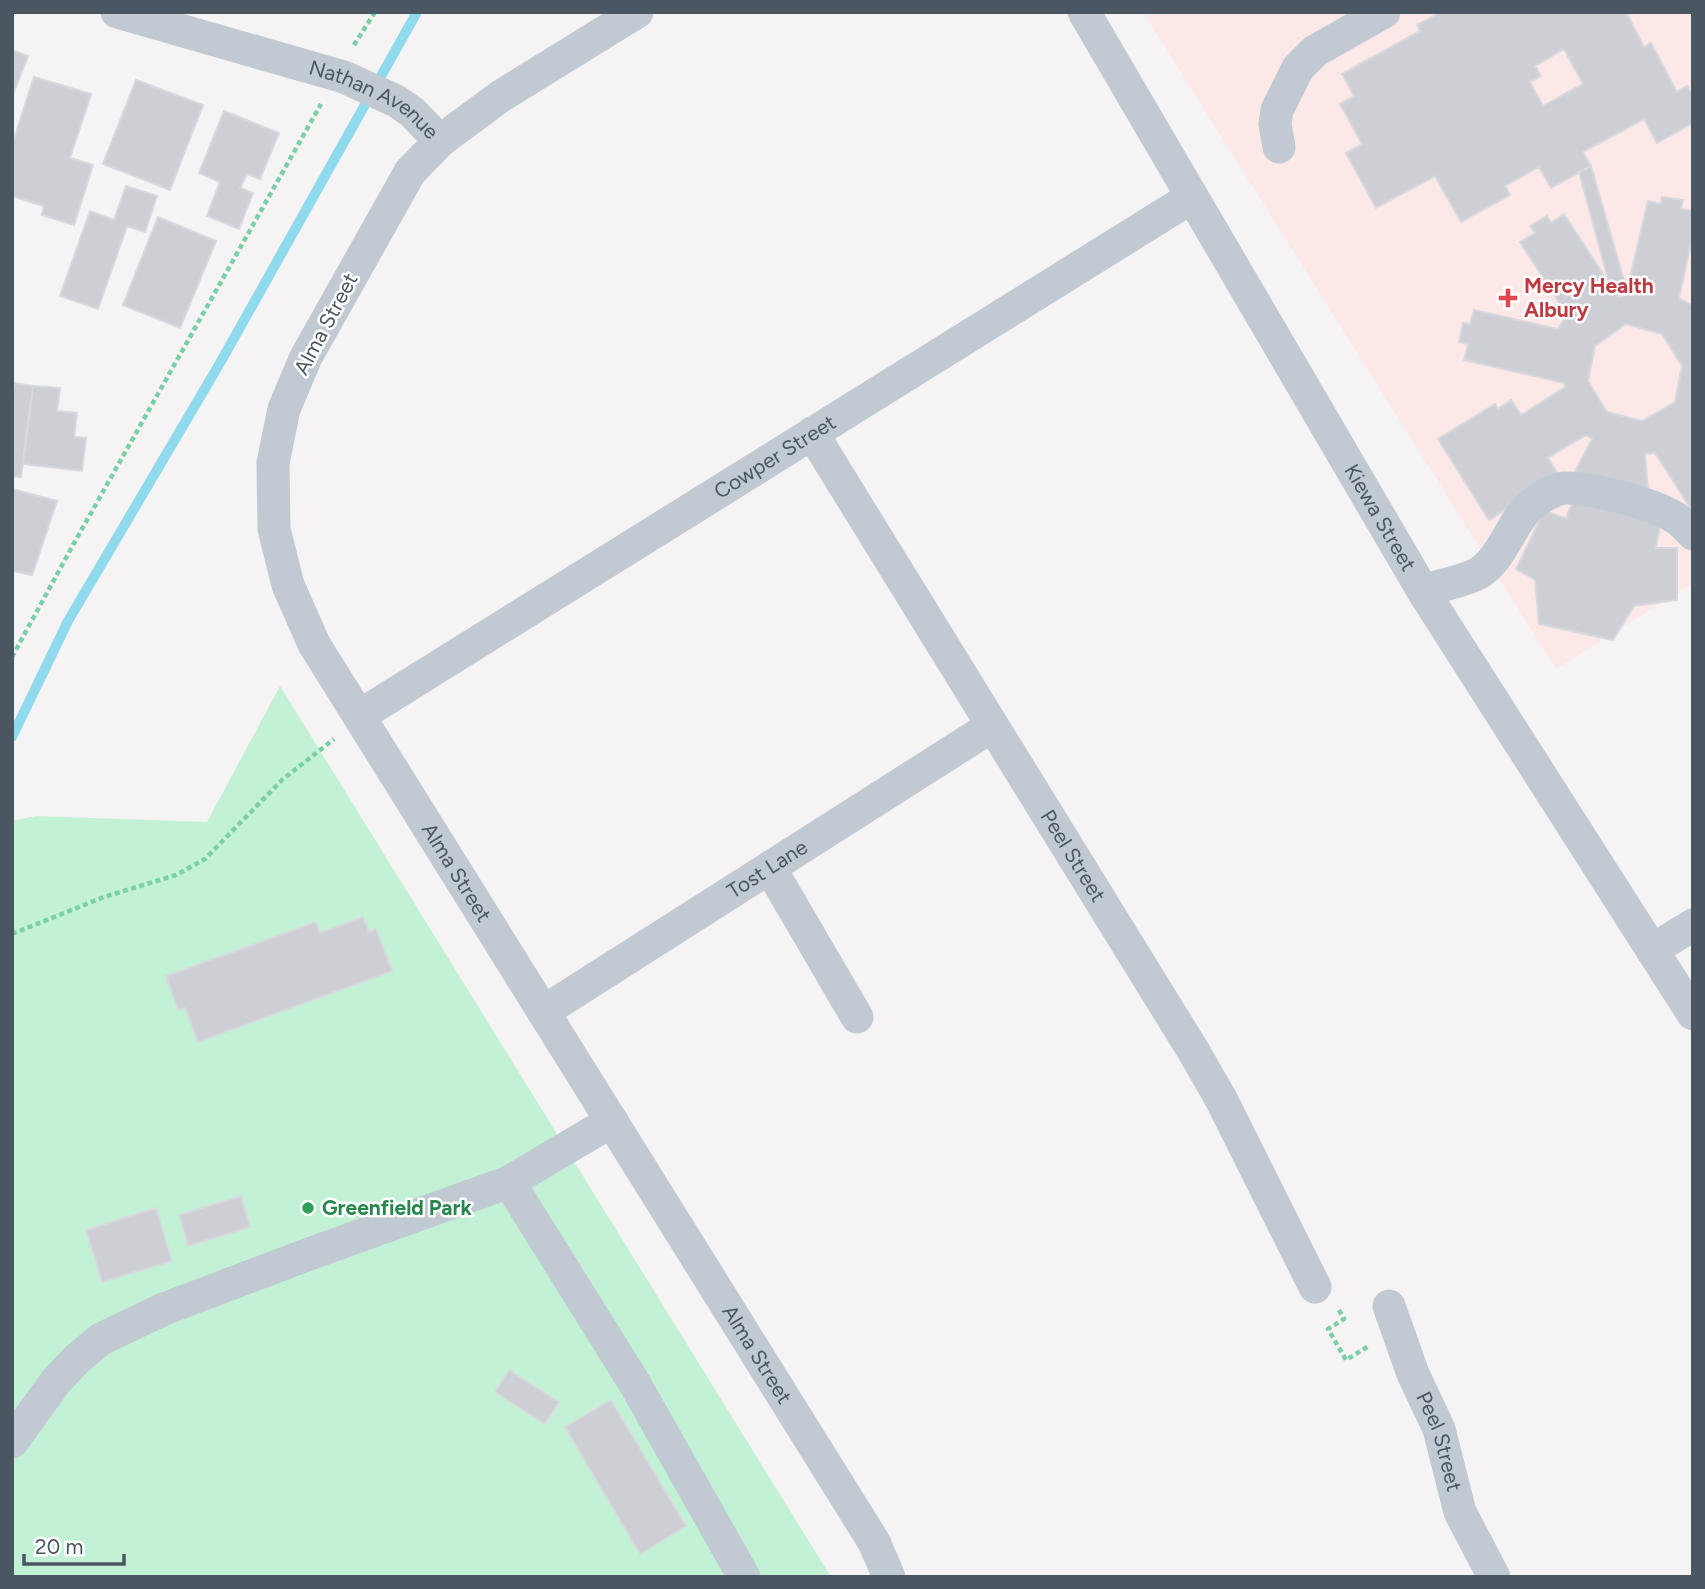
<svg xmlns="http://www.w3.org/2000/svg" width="1705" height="1589" font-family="Figtree,sans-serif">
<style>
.medical{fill:#fce8e6}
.green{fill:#c3f1d5}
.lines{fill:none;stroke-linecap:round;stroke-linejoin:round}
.stream{stroke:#90daee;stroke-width:10}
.building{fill:#cdcfd5;stroke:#d7d9de;stroke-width:2;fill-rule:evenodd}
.path{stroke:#7ad0a6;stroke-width:4.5;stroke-dasharray:5 3.5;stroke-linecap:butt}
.minor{stroke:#c1cad2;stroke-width:33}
.health-dot{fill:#e0444e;stroke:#fff;stroke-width:2.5}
.leisure-dot{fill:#2e9e5b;stroke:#fff;stroke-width:2.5}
.labels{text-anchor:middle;stroke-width:5;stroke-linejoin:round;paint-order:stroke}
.street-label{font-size:21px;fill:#4a5661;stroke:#fff}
.health-label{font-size:21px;font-weight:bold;fill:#be3a42;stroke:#fff;text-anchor:start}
.leisure-label{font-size:21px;font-weight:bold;fill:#27864d;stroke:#fff;text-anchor:start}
</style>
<rect width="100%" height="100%" fill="#f5f3f3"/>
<!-- medical -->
<path class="medical" d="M1143 12H1693V583L1556 669Z"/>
<!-- green -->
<path class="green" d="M280 686 831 1577H12V821L36 816 207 822Z"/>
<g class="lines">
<!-- stream -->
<path class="stream" d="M12 737 68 621 220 363 417 12"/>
</g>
<!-- building -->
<path class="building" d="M1441 12H1626L1644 47 1651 43 1677 92 1687 86 1693 97V123L1657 143 1644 119 1583 152 1591 166 1551 188 1539 167 1505 186 1510 195 1461 222 1435 176 1376 208 1346 153 1362 144 1340 104 1354 96 1342 74 1420 31 1417 25ZM1564 49 1583 84 1543 106 1530 82 1541 76 1535 66Z
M12 50 28 56 12 97Z
M34 77 91 94 70 158 93 165 74 225 42 215 44 206 12 196V145Z
M136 80 203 105 170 190 103 164Z
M224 111 279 133 260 179 247 174 240 188 253 193 239 229 207 216 220 182 199 173Z
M1591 166 1625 284 1626 295 1618 297 1609 283 1579 172Z
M126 186 157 196 145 232 127 226 98 309 60 296 90 211 114 220Z
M1662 197 1683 200 1681 209 1693 211V234L1679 298 1693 306V512L1655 453 1645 454 1648 490 1573 475 1592 439 1586 435 1548 458 1559 475 1489 520 1438 439 1495 404 1498 409 1511 400 1521 415 1565 387 1564 383 1464 360 1468 344 1459 342 1463 323 1470 324 1474 310 1558 329 1567 315 1520 242 1535 233 1530 226 1547 216 1551 223 1564 214 1618 297 1626 295 1648 201 1661 204ZM1626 324 1662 334 1682 366 1675 402 1642 421 1607 412 1588 381 1595 346Z
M158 217 216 241 180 328 123 305Z
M15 383 33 386 21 477 12 476V404Z
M33 386 60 388 57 411 77 413 74 437 86 438 82 471 23 464Z
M12 489 57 501 32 575 12 571Z
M1573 501 1661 521 1656 548H1677V600L1634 606 1613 640 1539 624 1535 580 1516 569 1544 511 1566 518Z
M363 917 369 932 376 929 392 971 198 1042 185 1008 178 1010 166 976 316 922 320 933Z
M241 1196 250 1227 188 1246 179 1215Z
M156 1208 172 1261 102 1282 86 1230Z
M509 1370 559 1402 545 1424 495 1392Z
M611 1400 686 1526 640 1554 565 1427Z"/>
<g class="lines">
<!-- path -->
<path class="path" d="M354 45 375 12
M12 657 73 545 321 104
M12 934 104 897 176 875 205 859 282 780 334 739
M1339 1310 1344 1319 1328 1329 1346 1360 1369 1346"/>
<!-- minor -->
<g class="minor">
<path id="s1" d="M117 12 344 77 396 101 412 112 440 141"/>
<path id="s2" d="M637 12 501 96 440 141 410 172 306 357 284 409 273 463 274 529 288 585 314 644 874 1542 889 1577"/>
<path id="s3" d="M1084 12 1423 591 1693 1014"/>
<path d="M1279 147 1275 124 1277 110 1298 68 1315 51 1384 12"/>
<path id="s4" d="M812 433 1194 1052 1221 1099 1315 1287"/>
<path d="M1423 591C1437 586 1468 580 1479 573 1503 558 1510 524 1531 505 1538 499 1554 489 1564 488 1589 487 1656 504 1677 519 1683 523 1688 529 1693 534"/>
<path id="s5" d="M359 716 1192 197"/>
<path d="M770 868 857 1017"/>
<path d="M1652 950 1693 925"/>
<path id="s6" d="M543 1012 992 726"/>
<path d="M509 1182 635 1384 744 1577"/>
<path id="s7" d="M1389 1306 1413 1374 1439 1429 1460 1512 1494 1577"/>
<path d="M12 1442 56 1381 78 1358 101 1339 164 1309 312 1253 509 1182 612 1121"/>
</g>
</g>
<!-- markers -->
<path class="health-dot" d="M1504.5 287.5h7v7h7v7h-7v7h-7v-7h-7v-7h7z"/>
<circle class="leisure-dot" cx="308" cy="1208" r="7"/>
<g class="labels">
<!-- street labels -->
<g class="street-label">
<text dy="7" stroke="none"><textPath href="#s1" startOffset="273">Nathan Avenue</textPath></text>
<text transform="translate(326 324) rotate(-62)" y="7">Alma Street</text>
<text dy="7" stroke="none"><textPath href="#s5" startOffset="490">Cowper Street</textPath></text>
<text dy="7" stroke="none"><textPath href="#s3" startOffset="586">Kiewa Street</textPath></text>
<text dy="7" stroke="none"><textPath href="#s4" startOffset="497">Peel Street</textPath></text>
<text dy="7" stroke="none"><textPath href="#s6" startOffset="266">Tost Lane</textPath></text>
<text dy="7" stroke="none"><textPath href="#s2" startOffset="1060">Alma Street</textPath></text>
<text dy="7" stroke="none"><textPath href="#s2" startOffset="1628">Alma Street</textPath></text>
<text dy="7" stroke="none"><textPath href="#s7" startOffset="145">Peel Street</textPath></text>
</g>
<!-- health labels -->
<g class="health-label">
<text x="1524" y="293">Mercy Health<tspan x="1524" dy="24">Albury</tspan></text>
</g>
<!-- leisure labels -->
<g class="leisure-label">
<text x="322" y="1215">Greenfield Park</text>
</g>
</g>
<!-- border -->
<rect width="1705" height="1589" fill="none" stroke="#4a5661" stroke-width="28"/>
<!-- scale -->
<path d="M24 1554v10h100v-10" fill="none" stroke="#4a5661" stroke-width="3.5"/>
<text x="35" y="1554" font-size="21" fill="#4a5661" stroke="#ffffff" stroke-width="5" paint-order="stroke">20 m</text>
</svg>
